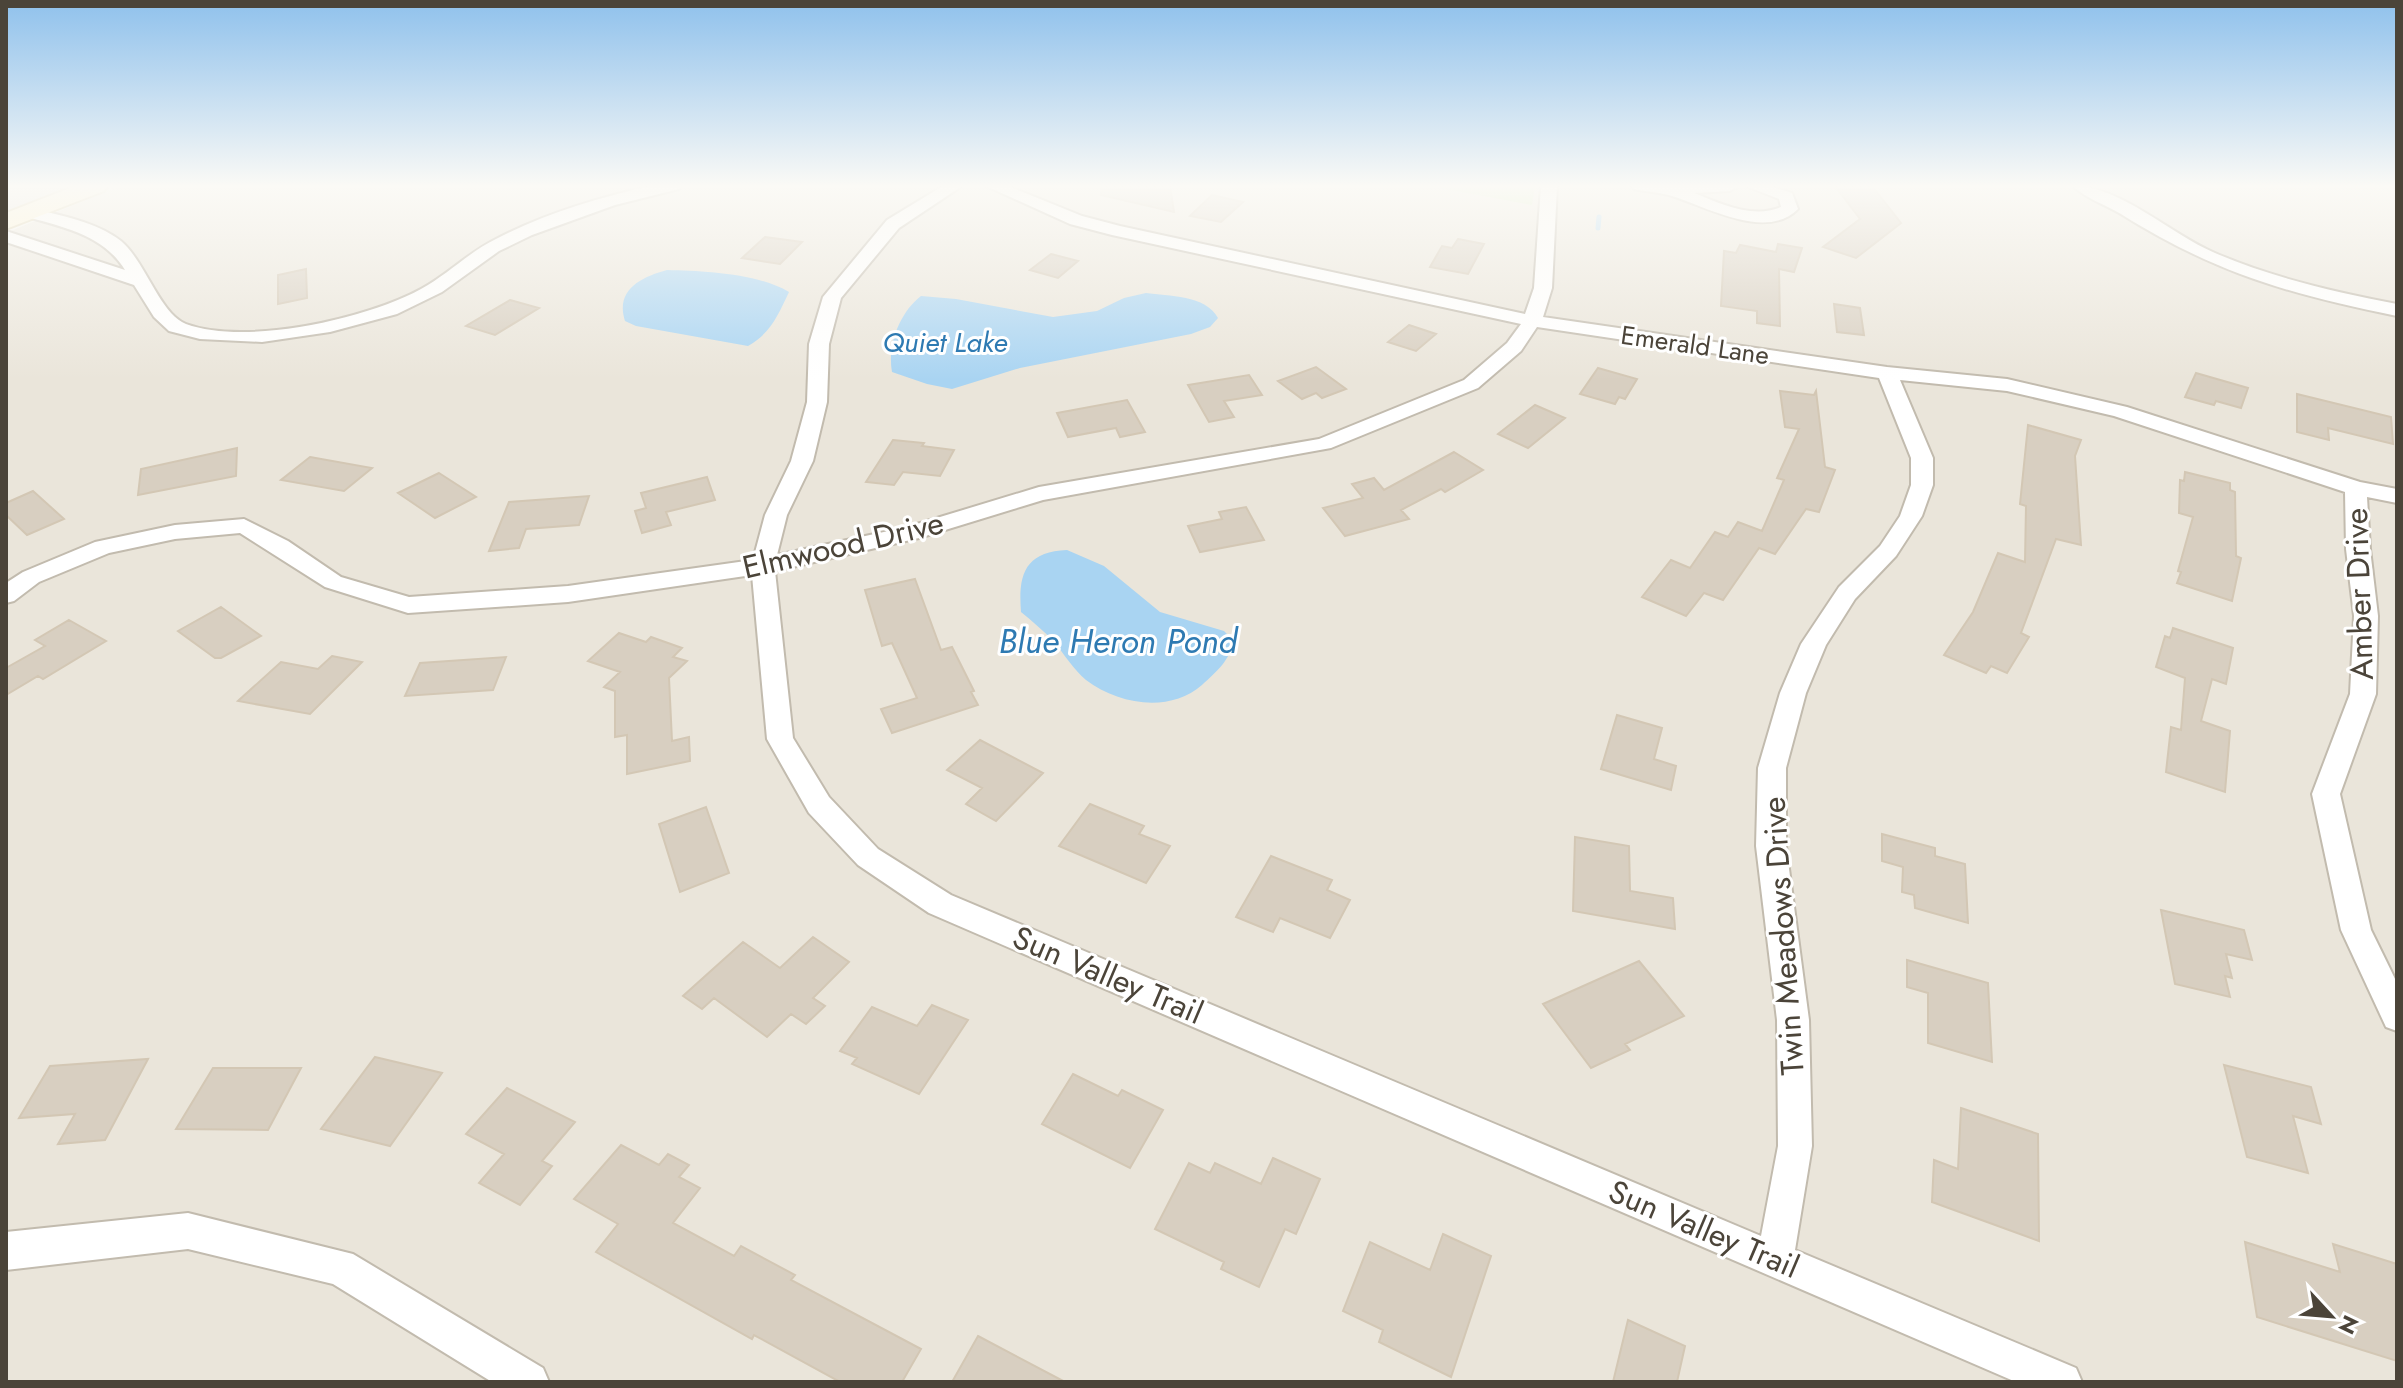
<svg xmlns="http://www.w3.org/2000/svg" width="2403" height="1388" font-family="Jost,sans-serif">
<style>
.residential{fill:#eae5da}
.industrial{fill:#e6e2dd}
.green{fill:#d2eab5}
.water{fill:#a9d4f2}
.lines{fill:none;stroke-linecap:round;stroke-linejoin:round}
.stream{stroke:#a9d4f2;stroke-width:5}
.building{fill:#d8cfc1;stroke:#d3c7b4;stroke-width:2}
.minor-casing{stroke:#c2bbae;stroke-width:4}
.secondary-casing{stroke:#d6c79b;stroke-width:4}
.minor{fill:#fff;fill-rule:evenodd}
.secondary{fill:#fff3cd;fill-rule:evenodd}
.labels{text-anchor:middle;stroke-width:6;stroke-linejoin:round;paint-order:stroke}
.far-street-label{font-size:26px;fill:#4b4439;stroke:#fff}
.far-water-label{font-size:28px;font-style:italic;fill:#2e7ab2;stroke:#fff}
.street-label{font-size:32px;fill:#4b4439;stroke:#fff}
.water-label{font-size:34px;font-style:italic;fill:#2e7ab2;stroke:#fff}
</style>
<rect width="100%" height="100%" fill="#f6f3ec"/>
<!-- residential -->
<path class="residential" d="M120 186H2397V1382H6V233Z"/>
<!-- industrial -->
<path class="industrial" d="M6 186H73L6 213Z"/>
<!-- green -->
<path class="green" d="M1430 186H1535L1532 205Z"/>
<!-- water -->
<path class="water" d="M667 270C703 271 757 273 789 292 778 315 771 333 748 346L636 326 625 321C615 290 641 277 667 270Z
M1146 293C1168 296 1206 295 1218 318L1210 327 1191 334 1020 368 952 389 927 384 892 372C887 345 900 312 921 296L956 299 1053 317 1097 311 1124 298Z
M1067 550 1104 566 1160 612 1224 631 1233 640C1231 660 1216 672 1202 685 1170 713 1119 705 1086 680 1074 670 1064 654 1054 642 1044 631 1033 622 1021 612 1018 574 1025 552 1067 550Z"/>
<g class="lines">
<!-- stream -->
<path class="stream" d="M1598 228 1599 217"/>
</g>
<!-- building -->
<path class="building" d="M1102 186H1170L1174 212 1101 195Z
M1835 186H1872L1901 223 1856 258 1823 247 1860 219Z
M1212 195 1243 202 1221 222 1190 216Z
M765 237 802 242 780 264 742 258Z
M1458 239 1484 244 1468 274 1430 267 1442 246 1452 248Z
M1778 244 1802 248 1794 272 1779 269 1780 326 1757 323V311L1721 306 1724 251 1736 253 1740 245 1776 252Z
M1051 254 1078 261 1058 278 1030 270Z
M306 269 307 298 278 304V275Z
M510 300 539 308 495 335 466 326Z
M1834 304 1860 308 1864 335 1837 332Z
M1409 325 1436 334 1416 351 1388 342Z
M1316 367 1346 389 1322 398 1316 393 1302 399 1278 381Z
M1598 368 1637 379 1625 399 1619 397 1615 404 1580 394Z
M2196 373 2248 388 2241 408 2216 401 2214 405 2185 397Z
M1249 375 1262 395 1224 401 1234 417 1209 422 1188 385Z
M1780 391 1814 395 1816 391 1825 467 1835 470 1819 512 1806 509 1775 554 1759 548 1723 600 1704 593 1686 616 1642 597 1671 560 1690 568 1715 532 1728 537 1738 522 1762 531 1784 480 1777 478 1799 429 1785 427Z
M2297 394 2391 417 2393 444 2328 428 2329 440 2297 432Z
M1127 400 1145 432 1120 437 1116 428 1068 437 1057 413Z
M1535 405 1565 418 1528 448 1498 434Z
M2028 425 2081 440 2075 456 2081 545 2056 539 2021 633 2029 637 2007 673 1991 666 1986 673 1944 655 1973 612 1998 553 2025 562 2026 506 2020 504Z
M893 440 924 443 922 446 954 450 940 476 903 472 894 485 866 482Z
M237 448 236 476 138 495 141 469Z
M1454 452 1483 470 1445 492 1441 489 1401 510 1409 519 1345 536 1323 508 1363 498 1352 484 1374 478 1384 490Z
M310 457 372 468 344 491 281 480Z
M2185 472 2230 483V490L2235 492 2236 556 2241 558 2232 601 2177 583 2181 572 2178 571 2193 517 2179 513 2180 480 2184 481Z
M439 473 476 497 435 518 398 493Z
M707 477 715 500 666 512 671 525 642 533 635 511 646 508 641 493Z
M33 491 64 519 27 535 6 515V503Z
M589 496 579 525 526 529 519 548 489 551 509 502Z
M1246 507 1264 540 1200 552 1188 526 1222 519 1219 512Z
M915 579 941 650 952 647 974 691 971 692 978 705 892 733 881 709 917 698 892 643 882 646 865 590Z
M221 607 261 636 221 658H215L178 631Z
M69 620 106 641 43 679 38 676 6 695V668L45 646 35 640Z
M2173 628 2233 648 2226 684 2212 679 2201 721 2230 731 2225 792 2166 772 2171 727 2181 730 2185 678 2156 667 2165 636 2170 638Z
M619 633 646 642 651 637 682 648 673 657 687 661 669 678 672 741 689 737 690 761 627 774V735L615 737V691L604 687 620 672 588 661Z
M332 656 362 662 310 714 238 701 281 662 318 669Z
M506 657 493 690 405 696 420 663Z
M1617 715 1662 728 1654 759 1676 766 1671 790 1601 769Z
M980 740 1043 773 996 821 966 804 982 788 947 770Z
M1090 804 1144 826 1139 834 1170 846 1146 883 1059 846Z
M706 807 729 873 680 892 659 824Z
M1882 834 1935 848V856L1965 864 1968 923 1915 908 1914 895 1902 892 1903 867 1882 861Z
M1575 837 1629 846 1630 891 1673 898 1675 929 1573 911Z
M1271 856 1332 880 1327 890 1350 900 1330 938 1280 918 1273 932 1236 917Z
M2161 910 2244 930 2252 960 2226 954 2232 978 2225 976 2230 997 2175 984Z
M813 937 849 962 813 998 825 1006 806 1024 791 1014 767 1037 714 998 702 1009 683 996 743 942 780 968Z
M1907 960 1988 983 1992 1062 1928 1043V993L1907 987Z
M1639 961 1684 1016 1625 1044 1630 1050 1591 1068 1543 1004Z
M932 1005 968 1020 919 1094 852 1064 857 1058 840 1051 872 1007 917 1026Z
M375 1057 442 1073 390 1146 321 1129Z
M148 1059 105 1140 58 1144 75 1114 19 1118 50 1066Z
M2224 1065 2311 1087 2321 1124 2293 1116 2308 1173 2247 1157Z
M213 1068H301L268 1130 176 1129Z
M1073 1074 1118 1096 1122 1090 1163 1110 1130 1168 1042 1124Z
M507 1088 575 1122 542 1161 552 1166 520 1205 479 1183 504 1154 466 1134Z
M1961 1108 2038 1134 2039 1241 1932 1202 1934 1160 1958 1169Z
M621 1145 659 1165 668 1154 689 1165 679 1177 700 1188 673 1223 734 1256 741 1246 795 1275 791 1280 921 1349 902 1382H840L754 1335 752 1339 596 1252 618 1224 574 1199Z
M1273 1158 1320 1179 1296 1234 1285 1229 1259 1287 1221 1269 1224 1262 1155 1229 1189 1163 1210 1173 1215 1163 1261 1184Z
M1443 1234 1491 1256 1451 1377 1379 1342 1383 1330 1343 1311 1370 1242 1430 1270Z
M2245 1242 2340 1272 2333 1244 2397 1264V1361L2257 1317Z
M1628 1320 1685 1346 1677 1382H1613Z
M978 1336 1065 1382H952Z"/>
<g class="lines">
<defs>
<path id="minor" d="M650 186H681L679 189 615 205 532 235 499 251 442 292 397 314 330 332 262 342 200 339 169 331 154 317 134 285 6 242V231L125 270C103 234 62 227 24 216L22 213 30 208C59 215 97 222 121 241 145 261 160 314 186 324 246 346 366 319 421 289 447 275 469 252 496 239 544 214 597 198 650 186Z
M943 186H962L899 228 841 298 829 344 827 402 813 461 787 515 777 555 907 527 1039 487 1319 439 1464 380 1507 343 1521 324 1112 235 1070 224 986 186H1008L1082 216 1120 226 1525 314 1534 288 1541 186H1557L1552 288 1543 317 1887 367 2007 379 2127 407 2360 482 2397 489V503L2367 497 2370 549 2378 616 2376 694 2340 794 2371 930 2397 983V1031L2386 1027 2341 930 2312 794 2350 694 2354 616 2346 549 2345 492 2114 416 2007 391 1900 380 1933 458V485L1922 516 1896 556 1855 599 1826 645 1806 693 1786 768V846L1809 1020 1812 1146 1795 1250 2076 1368 2082 1382H2016L929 913 858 865 809 813 767 739 752 575 568 602 408 613 325 587 240 533 175 539 109 553 39 582 14 601 6 603V583L23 572 95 542 175 525 244 519 288 541 341 577 409 597 568 586 753 560 765 515 791 461 807 402 809 344 823 297 887 220ZM1537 327 1879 378 1911 458V485L1900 516 1880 546 1839 587 1801 644 1780 693 1758 768 1756 846 1777 1020 1778 1146 1761 1236 951 895 878 849 829 797 793 738 775 571 919 538 1043 500 1331 448 1478 388 1521 351Z
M1632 186H1738L1730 191 1694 193C1721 204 1753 219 1781 207L1779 199 1746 186H1770L1792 193 1798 209C1766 241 1707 207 1672 196 1660 192 1647 192 1634 189Z
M2073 186C2121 186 2170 234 2215 253 2273 278 2335 292 2397 304V316C2289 294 2215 273 2121 214 2106 205 2085 198 2073 186Z
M188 1213 353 1254 543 1368 549 1382H492L333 1284 188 1249 6 1270V1232Z"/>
<path id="secondary" d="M75 186H108L104 191 6 229V213Z"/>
</defs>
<!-- minor casing -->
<use href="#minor" class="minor-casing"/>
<!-- secondary casing -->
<use href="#secondary" class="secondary-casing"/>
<!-- minor -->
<use href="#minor" class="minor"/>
<!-- secondary -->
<use href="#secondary" class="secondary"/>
</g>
<!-- sky -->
<linearGradient id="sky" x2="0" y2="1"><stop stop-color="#8fc1ec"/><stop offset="0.49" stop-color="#fbfaf6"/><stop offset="1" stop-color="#fbfaf6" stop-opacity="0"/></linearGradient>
<rect width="2403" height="380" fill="url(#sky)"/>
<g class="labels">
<!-- far-street labels -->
<g class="far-street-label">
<text transform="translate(1695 345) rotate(8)" y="9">Emerald Lane</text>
</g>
<!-- far-water labels -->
<g class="far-water-label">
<text x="945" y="352">Quiet Lake</text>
</g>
<!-- street labels -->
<g class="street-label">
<text transform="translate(843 545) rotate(-13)" y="11">Elmwood Drive</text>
<text transform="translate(2359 594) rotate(-92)" y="11">Amber Drive</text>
<text transform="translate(1783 936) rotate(-94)" y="11">Twin Meadows Drive</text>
<text transform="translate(1108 975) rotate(23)" y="11">Sun Valley Trail</text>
<text transform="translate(1704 1229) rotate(23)" y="11">Sun Valley Trail</text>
</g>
<!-- water labels -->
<g class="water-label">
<text x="1118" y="653">Blue Heron Pond</text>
</g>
</g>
<!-- border -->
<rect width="2403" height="1388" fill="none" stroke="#4b4439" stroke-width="16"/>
<!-- north arrow -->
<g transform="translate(2331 1316) rotate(116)" stroke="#ffffff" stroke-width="6" paint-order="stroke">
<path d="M0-6L14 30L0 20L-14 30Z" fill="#4b4439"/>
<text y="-12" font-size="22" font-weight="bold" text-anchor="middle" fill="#4b4439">N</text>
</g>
</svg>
